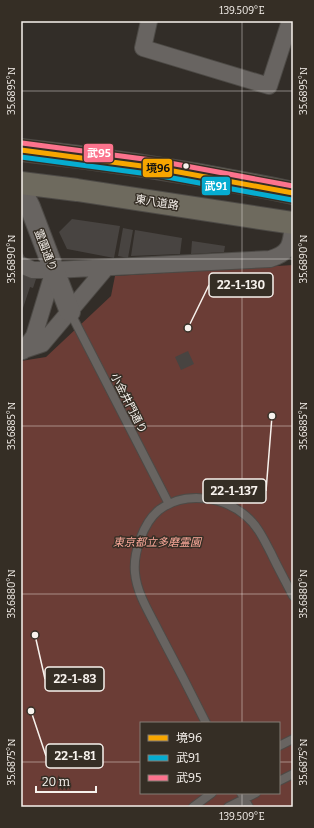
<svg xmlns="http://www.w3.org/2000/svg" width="314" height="828" font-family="Bitter,'Noto Sans JP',serif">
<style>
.green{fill:#6b3d36;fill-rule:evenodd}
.building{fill:#484441}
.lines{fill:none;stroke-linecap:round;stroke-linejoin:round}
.service-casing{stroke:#4d4a46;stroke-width:10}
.minor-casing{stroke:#4d4a46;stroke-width:18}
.tertiary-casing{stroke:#4d4a46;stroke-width:22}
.primary-casing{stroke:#4d4a46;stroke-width:24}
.service{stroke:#686461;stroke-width:8}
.minor{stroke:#686461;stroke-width:16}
.tertiary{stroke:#686461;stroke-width:20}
.primary{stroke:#6e6a5e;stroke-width:22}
.bus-1-casing{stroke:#352e25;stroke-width:8}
.bus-2-casing{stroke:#352e25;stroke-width:8}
.bus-3-casing{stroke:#352e25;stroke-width:8}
.bus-1{stroke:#f7a600;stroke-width:5}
.bus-2{stroke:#06acd0;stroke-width:5}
.bus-3{stroke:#fc738d;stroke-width:5}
.ticks{fill:none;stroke:#f7f2ed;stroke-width:1;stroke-opacity:0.45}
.bus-dot{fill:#f7f2ed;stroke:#352e25;stroke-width:1.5}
.labels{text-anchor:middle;stroke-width:3;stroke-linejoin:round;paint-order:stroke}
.street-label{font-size:11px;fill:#f7f2ed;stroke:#352e25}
.park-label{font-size:11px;font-style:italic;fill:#fdaa9b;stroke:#352e25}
.leader{fill:none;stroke:#f7f2ed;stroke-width:1.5}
.callout-dot{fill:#f7f2ed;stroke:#352e25;stroke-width:1.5}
.callout{fill:#352e25;stroke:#f7f2ed;stroke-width:1.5}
.callout-label{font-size:12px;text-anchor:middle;font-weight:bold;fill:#f7f2ed}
.line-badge{stroke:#352e25;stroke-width:1.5}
.badge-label{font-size:11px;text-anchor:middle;font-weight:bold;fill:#fff}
.pale-badge-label{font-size:11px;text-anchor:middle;font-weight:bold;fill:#111}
.neatline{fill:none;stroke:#f7f2ed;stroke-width:1.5}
.ticks-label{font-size:10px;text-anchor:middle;fill:#f7f2ed}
</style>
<rect width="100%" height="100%" fill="#322d28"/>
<!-- green -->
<path class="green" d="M293 265V807H21V361L46 357 111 296 115 276ZM141 723H279V793H141Z"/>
<!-- building -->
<path class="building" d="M72 219 120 226 114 258 67 249 59 232Z
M123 228 133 230 128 258 118 256Z
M135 230 182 238 180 254 131 256Z
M192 241 225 246 224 252 191 254Z
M21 249 26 260 21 258Z
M21 271 37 276 33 288 30 287 21 314Z
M188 351 194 364 181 370 175 357Z"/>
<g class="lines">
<defs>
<path id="service" d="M70 312 169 504
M206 723C191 693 176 664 160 634 151 615 137 595 135 573 133 553 143 523 159 510 184 491 223 496 246 516 258 526 264 540 271 553 278 568 286 582 293 596
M279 746 293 739
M279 781 293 774
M241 793 249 807
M193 807 212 793
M228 807 256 793"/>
<path id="minor" d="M149 21 143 48 269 86 290 21
M21 265 33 270H54L270 259C290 253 291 245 293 225
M21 351 42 344 106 268
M23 351 34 336 54 270"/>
<path id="tertiary" d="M21 189 30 207 70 312"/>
<path id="primary" d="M21 150C112 160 203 174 293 193
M21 183 77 190 293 223"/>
</defs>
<!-- service casing -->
<use href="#service" class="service-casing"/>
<!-- minor casing -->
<use href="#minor" class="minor-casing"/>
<!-- tertiary casing -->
<use href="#tertiary" class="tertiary-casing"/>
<!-- primary casing -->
<use href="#primary" class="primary-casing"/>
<!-- service -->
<use href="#service" class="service"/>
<!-- minor -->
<use href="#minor" class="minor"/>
<!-- tertiary -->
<use href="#tertiary" class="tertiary"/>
<!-- primary -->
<use href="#primary" class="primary"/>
<defs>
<path id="bus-1" d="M21 150 157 168 293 193"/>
<path id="bus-2" d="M21 157 156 175 292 200"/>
<path id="bus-3" d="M22 143 159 161 293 186"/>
</defs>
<!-- bus-1 casing -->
<use href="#bus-1" class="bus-1-casing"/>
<!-- bus-2 casing -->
<use href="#bus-2" class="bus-2-casing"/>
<!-- bus-3 casing -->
<use href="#bus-3" class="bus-3-casing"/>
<!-- bus-1 -->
<use href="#bus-1" class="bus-1"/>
<!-- bus-2 -->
<use href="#bus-2" class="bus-2"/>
<!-- bus-3 -->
<use href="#bus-3" class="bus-3"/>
</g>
<!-- ticks -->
<path class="ticks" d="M242 21V723M21 91H293M21 259H293M21 426H293M21 594H293M21 762H141M279 762H293M242 793V807"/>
<!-- markers -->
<circle class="bus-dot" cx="186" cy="166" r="3.5"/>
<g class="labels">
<!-- street labels -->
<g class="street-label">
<text transform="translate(157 202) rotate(9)" y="4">東八道路</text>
<text transform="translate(46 250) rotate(69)" y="4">霊園通り</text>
<text transform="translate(129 403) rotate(63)" y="4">小金井門通り</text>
</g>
<!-- park labels -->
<g class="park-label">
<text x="157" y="546">東京都立多磨霊園</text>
</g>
</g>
<!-- callouts -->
<path class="leader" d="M188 328L209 285M272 416L266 491M35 635L45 679M31 711L46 756"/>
<g class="callout-dot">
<circle cx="188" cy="328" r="4"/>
<circle cx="272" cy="416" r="4"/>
<circle cx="35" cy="635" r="4"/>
<circle cx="31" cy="711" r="4"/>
</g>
<g class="callout">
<rect x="209" y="273" width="64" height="24" rx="4"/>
<rect x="203" y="479" width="63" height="24" rx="4"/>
<rect x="45" y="667" width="59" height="24" rx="4"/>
<rect x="46" y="744" width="57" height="24" rx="4"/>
</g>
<g class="callout-label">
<text x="241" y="289">22-1-130</text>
<text x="234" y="495">22-1-137</text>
<text x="75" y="683">22-1-83</text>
<text x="75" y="760">22-1-81</text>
</g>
<g class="line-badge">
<rect x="83" y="143" width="31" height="20" rx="4" fill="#fc738d"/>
<rect x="142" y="158" width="31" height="20" rx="4" fill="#f7a600"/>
<rect x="201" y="176" width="30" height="20" rx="4" fill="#06acd0"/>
</g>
<g class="badge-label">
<text x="99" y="157">武95</text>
<text x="216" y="190">武91</text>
</g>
<g class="pale-badge-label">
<text x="158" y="172">境96</text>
</g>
<!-- border -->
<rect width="314" height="828" fill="none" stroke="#352e25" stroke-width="44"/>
<!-- legend -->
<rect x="140" y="722" width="140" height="72" fill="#352e25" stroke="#837c75"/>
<rect x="148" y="735" width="20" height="6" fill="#f7a600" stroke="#837c75"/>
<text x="176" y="742" font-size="12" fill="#f7f2ed">境96</text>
<rect x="148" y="755" width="20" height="6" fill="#06acd0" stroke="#837c75"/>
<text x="176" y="762" font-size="12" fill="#f7f2ed">武91</text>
<rect x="148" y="775" width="20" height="6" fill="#fc738d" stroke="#837c75"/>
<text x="176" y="782" font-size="12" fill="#f7f2ed">武95</text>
<!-- scale -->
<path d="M36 786v6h60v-6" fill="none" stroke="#f7f2ed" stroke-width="2"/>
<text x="42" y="786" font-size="12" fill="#f7f2ed" stroke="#352e25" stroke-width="3" paint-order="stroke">20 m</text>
<rect x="22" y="22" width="270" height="784" class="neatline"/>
<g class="ticks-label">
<text x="242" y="14">139.509°E</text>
<text transform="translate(11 91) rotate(-90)" y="4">35.6895°N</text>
<text transform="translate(303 91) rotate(-90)" y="4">35.6895°N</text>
<text transform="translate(11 259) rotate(-90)" y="4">35.6890°N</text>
<text transform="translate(303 259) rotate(-90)" y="4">35.6890°N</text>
<text transform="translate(11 426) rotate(-90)" y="4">35.6885°N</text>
<text transform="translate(303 426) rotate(-90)" y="4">35.6885°N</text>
<text transform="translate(11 594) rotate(-90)" y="4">35.6880°N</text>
<text transform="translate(303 594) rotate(-90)" y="4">35.6880°N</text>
<text transform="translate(11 762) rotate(-90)" y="4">35.6875°N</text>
<text transform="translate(303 762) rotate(-90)" y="4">35.6875°N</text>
<text x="242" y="820">139.509°E</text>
</g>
</svg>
